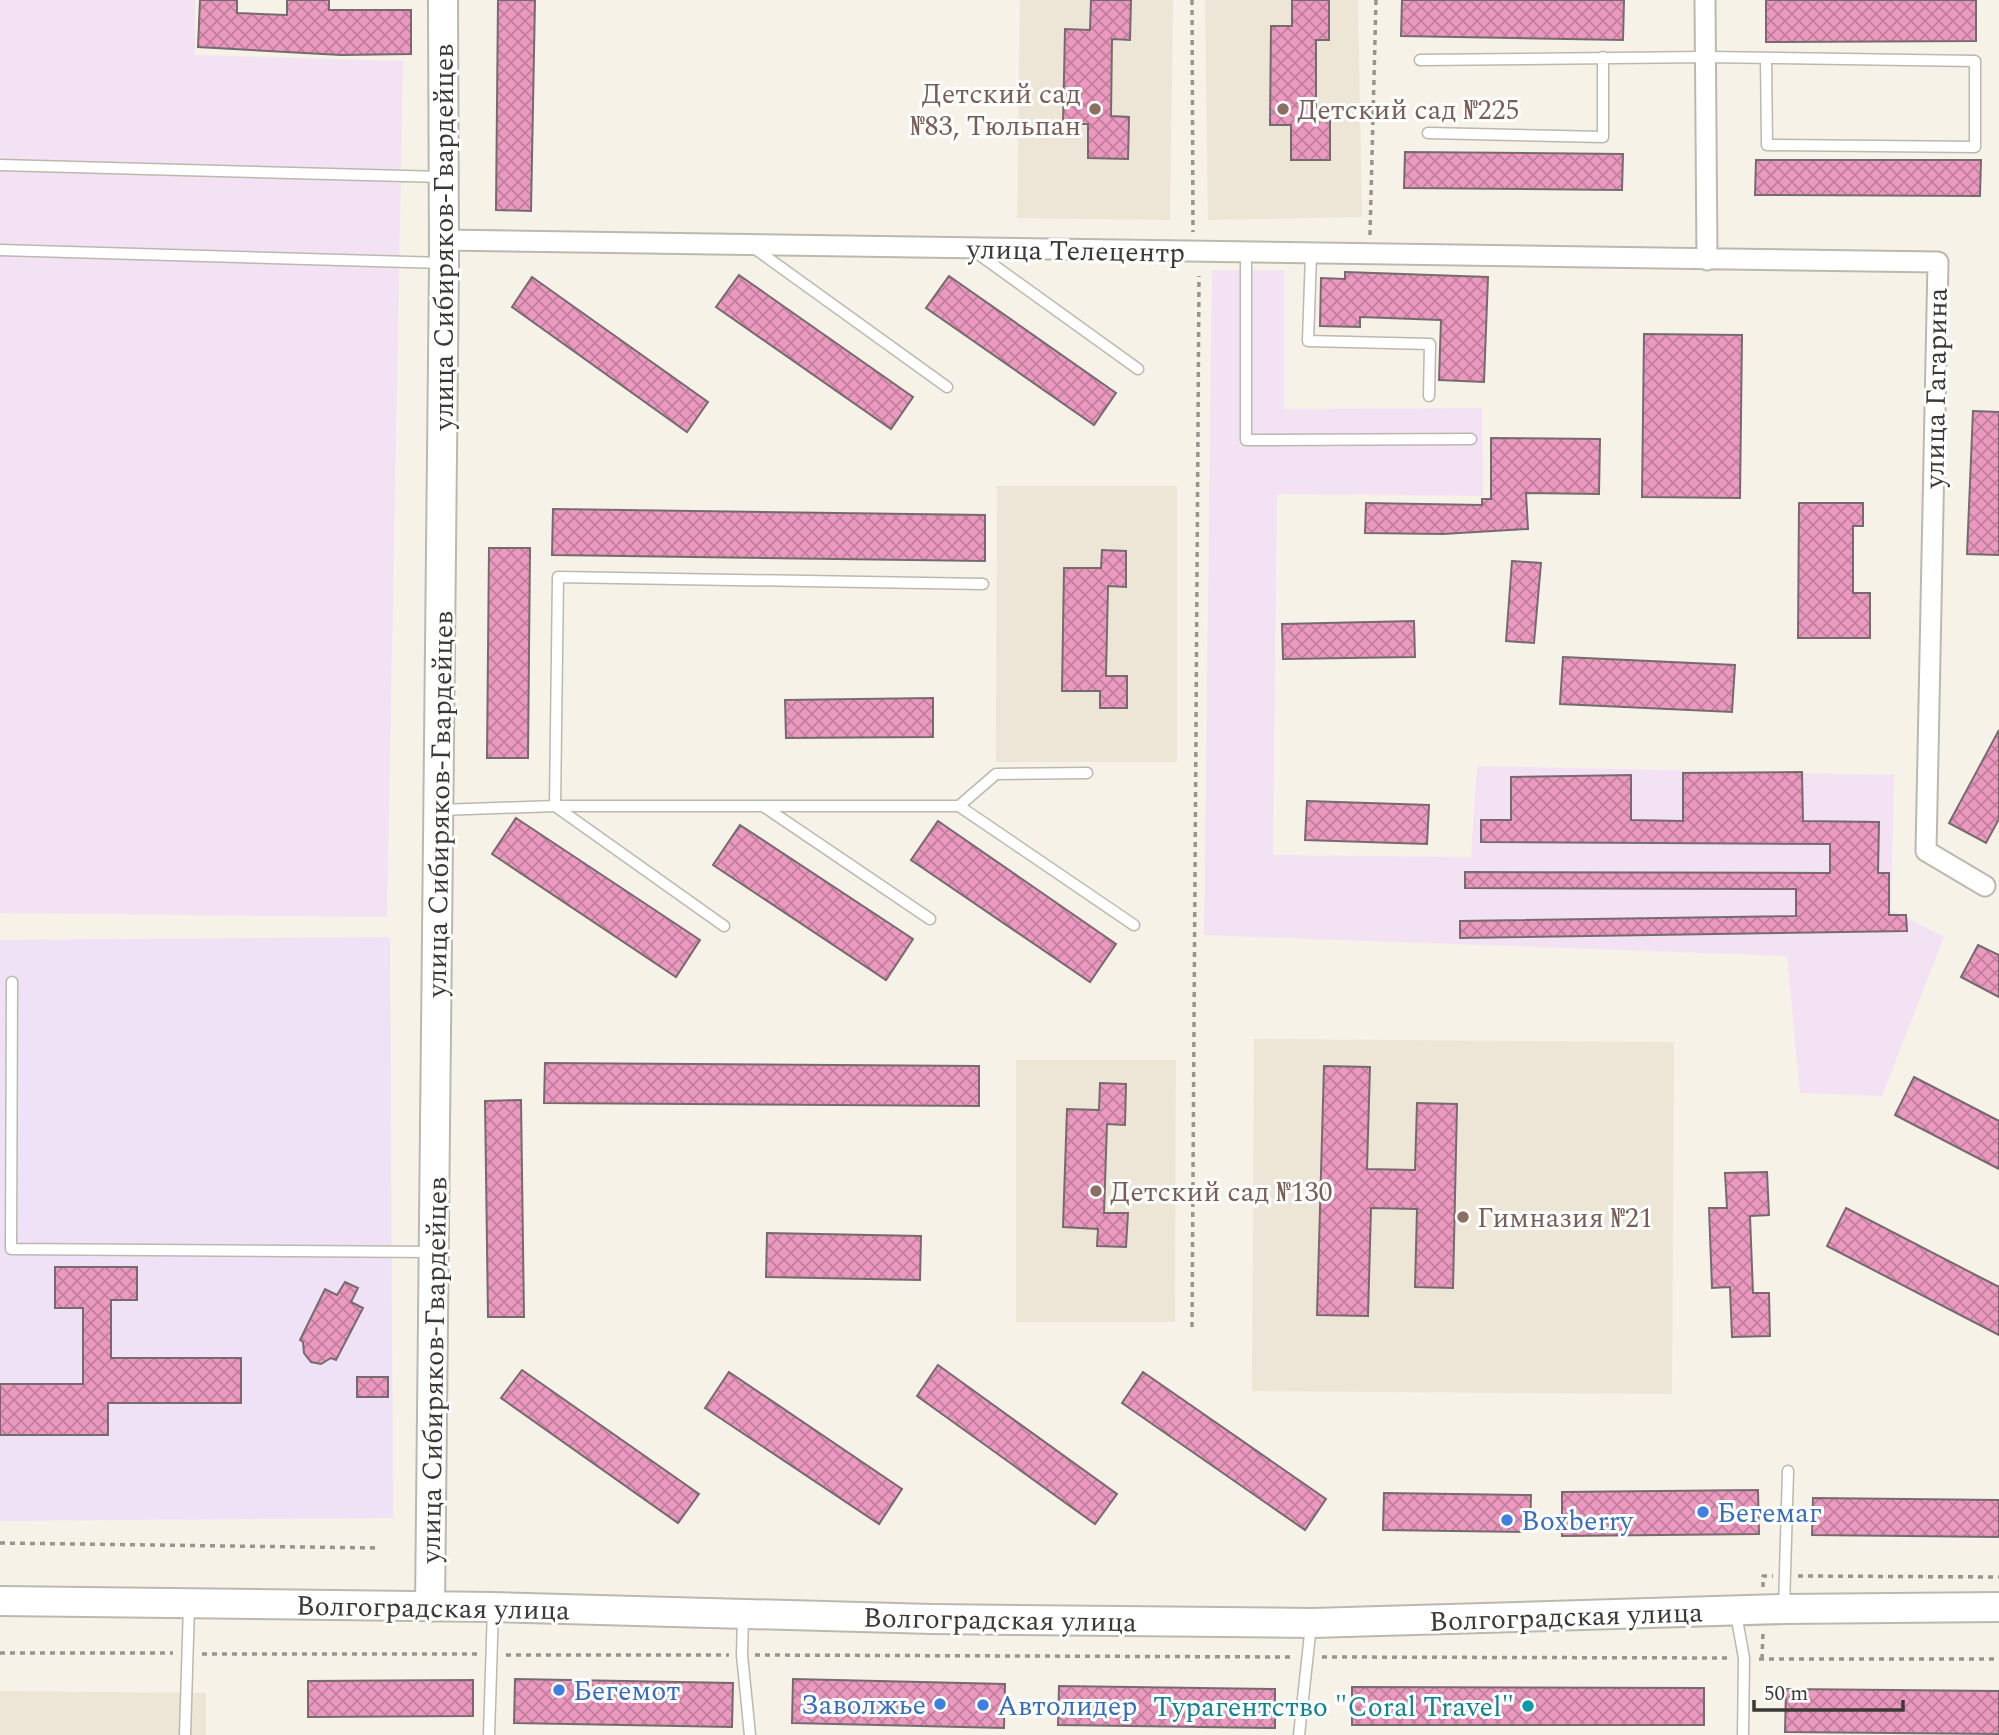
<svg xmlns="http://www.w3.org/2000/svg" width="1999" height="1735" font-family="Spectral,serif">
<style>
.built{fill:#ede6d6}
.industrial{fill:#f3e2f3}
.medical{fill:#f0e2f6}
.building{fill:url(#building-cross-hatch);stroke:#756b6f;stroke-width:2}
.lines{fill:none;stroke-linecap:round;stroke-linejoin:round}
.lane-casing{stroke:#bbb8ae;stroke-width:13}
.street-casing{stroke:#bbb8ae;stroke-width:23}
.secondary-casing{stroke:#bbb8ae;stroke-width:32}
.path{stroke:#98958e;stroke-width:3.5;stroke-dasharray:5 5;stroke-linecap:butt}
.lane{stroke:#fff;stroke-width:10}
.street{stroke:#fff;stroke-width:19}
.secondary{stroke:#fff;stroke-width:28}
.education-dot{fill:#8d6e63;stroke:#fff;stroke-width:2.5}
.shop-dot{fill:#3f7fe0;stroke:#fff;stroke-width:2.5}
.culture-dot{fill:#0f9aa8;stroke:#fff;stroke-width:2.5}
.labels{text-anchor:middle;stroke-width:6;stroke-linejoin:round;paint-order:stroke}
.education-label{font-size:28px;fill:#785e54;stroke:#fff;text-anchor:start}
.street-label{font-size:28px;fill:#3b3935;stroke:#fff}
.shop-label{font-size:28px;fill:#366cbe;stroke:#fff;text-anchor:start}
.culture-label{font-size:28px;fill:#0d838f;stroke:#fff;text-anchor:end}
</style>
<defs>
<pattern id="building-cross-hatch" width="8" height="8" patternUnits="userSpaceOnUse" patternTransform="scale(1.75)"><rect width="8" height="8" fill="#ec99bf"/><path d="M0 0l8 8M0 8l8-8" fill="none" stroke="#c07e9c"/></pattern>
</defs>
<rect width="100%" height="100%" fill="#f6f2e8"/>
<!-- built -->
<path class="built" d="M1020 0H1173L1170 220 1017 218Z
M1205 0H1358L1362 217 1208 220Z
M997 486H1177V762H996Z
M1254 1039 1674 1042 1672 1394 1252 1391Z
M1016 1060H1176L1175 1322H1016Z
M0 1691 206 1693V1735H0Z"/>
<!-- industrial -->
<path class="industrial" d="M0 0H195V55L403 61 387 917 0 913Z
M1212 270H1284V409L1482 408 1483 496 1277 494 1273 855 1471 857 1477 766 1894 775 1891 910 1944 937 1882 1096 1800 1093 1787 956 1204 935Z"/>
<!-- medical -->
<path class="medical" d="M390 937 393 1518 0 1521V940Z"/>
<!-- building -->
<path class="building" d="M200 0H237V13L287 15V0H329V10H411V54L341 55 198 47Z
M498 0H535L531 211 496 210Z
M1091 0H1131L1130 40 1112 39 1111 116 1129 117 1128 159 1088 158V124H1063L1065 29 1090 30Z
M1292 0H1329V40H1316V118H1330V160H1291V125H1270L1271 26H1292Z
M1402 0H1624L1623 40 1401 36Z
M1766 0H1976V41L1766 42Z
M1405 152 1623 154 1622 190 1404 188Z
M1756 160H1981L1980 196 1755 195Z
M1345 272 1488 277 1484 382 1439 380 1441 320 1360 317V327L1320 326 1321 278 1345 279Z
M739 275 913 397 891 429 716 307Z
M949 276 1116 393 1094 425 926 308Z
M532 277 708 402 687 432 512 307Z
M1644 334 1742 335 1740 498 1642 497Z
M1973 411 1999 412V555L1967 554Z
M1491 438 1600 439 1599 494 1526 493 1528 529 1443 534 1365 533 1366 503 1482 505V499H1491Z
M1799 503H1863V526H1853V593H1870V638H1798Z
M553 509 985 515V561L552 555Z
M489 548H530L528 758H487Z
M1102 550 1126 551V587L1108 586 1106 676H1127V708H1100V691H1062L1064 568H1101Z
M1512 561 1541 563 1534 643 1506 641Z
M1414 621 1415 657 1283 659 1282 624Z
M1563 657 1735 665 1732 712 1560 704Z
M933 698V737L786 738 785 700Z
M1999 730V819L1986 843 1949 823Z
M1802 772 1803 821 1879 822 1878 873H1889V915H1906L1907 931 1460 938V921L1796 916V889L1465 888V872L1830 873V844L1481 842V820H1511V777L1631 775V820L1683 821V773Z
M1307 801 1429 805 1427 844 1305 840Z
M516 818 700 940 676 977 492 854Z
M938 821 1116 944 1090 982 911 860Z
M740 825 913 939 886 980 713 865Z
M1978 945 1999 955V997L1961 977Z
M545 1063 979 1066V1106L544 1103Z
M1324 1066 1370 1067 1367 1169 1415 1170 1417 1103 1457 1104 1453 1288 1415 1287 1417 1209 1371 1208 1368 1316 1317 1315Z
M1914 1077 1999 1121V1169L1895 1115Z
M1100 1083 1126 1084 1125 1125 1107 1124 1104 1213H1128L1126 1247 1097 1246 1098 1229 1063 1227 1067 1109 1099 1110Z
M521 1100 524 1317H488L485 1101Z
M1767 1172 1769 1215 1750 1216 1753 1293H1769L1770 1336 1732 1337 1730 1287 1712 1288 1709 1208H1727L1725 1173Z
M1846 1208 1999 1287V1335L1827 1246Z
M767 1233 921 1236 920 1280 766 1277Z
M55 1267H137V1300H111V1358H241V1403H108V1435H0V1384H83V1308H55Z
M345 1282 358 1288 351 1302 363 1308 336 1360 331 1358 321 1364 311 1362 304 1353 303 1342 300 1340 325 1289 337 1295Z
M938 1365 1117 1494 1095 1524 917 1396Z
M522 1370 699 1494 678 1523 501 1398Z
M729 1372 902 1489 879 1524 705 1408Z
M1143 1372 1326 1499 1305 1530 1122 1403Z
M357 1377H388V1397H357Z
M1758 1490 1759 1534 1562 1536V1492Z
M1384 1493 1531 1495 1530 1532 1383 1530Z
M1813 1498 1999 1500V1537L1812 1535Z
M515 1679 733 1683 732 1727 514 1723Z
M793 1679 1005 1684 1004 1728 792 1723Z
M473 1680V1716L308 1717V1681Z
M1059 1686 1275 1689V1728L1058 1725Z
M1352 1687 1704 1688V1725H1352Z
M1786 1689 1999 1691V1734L1785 1732Z"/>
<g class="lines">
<defs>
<path id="lane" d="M1420 60 1705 57 1975 61V147L1767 145 1766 59
M1428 133 1603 137V57
M0 165 443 177
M754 248 947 387
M0 250 443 263
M974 251 1138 369
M1246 253V440L1471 439
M1311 254 1308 341 1430 344 1429 396
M763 806 930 919
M959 806 996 774 1087 773
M440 810 555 806H959L1134 925
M724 926 555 806 558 577 983 584
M12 982 11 1249 433 1252
M1784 1607 1788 1471
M1736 1614 1744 1658 1743 1735
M743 1617 742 1655 750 1735
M185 1735 189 1606
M489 1735 493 1608
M1299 1735 1311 1625"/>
<path id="street" d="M1705 0 1707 260
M444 240 1938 262 1926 851 1985 886"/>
<path id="secondary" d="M0 1601 493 1607 932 1619 1312 1623 1784 1609 1999 1607
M430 1607 444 263 443 0"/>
</defs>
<!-- lane casing -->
<use href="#lane" class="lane-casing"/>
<!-- street casing -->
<use href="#street" class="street-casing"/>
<!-- secondary casing -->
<use href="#secondary" class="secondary-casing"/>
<!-- path -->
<path class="path" d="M1192 0 1193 232
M1370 235 1376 0
M1192 1327 1199 276
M0 1543 380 1548
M1798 1576 1999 1577
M1763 1587V1576H1773
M0 1653H173
M202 1654H477
M506 1655H729
M755 1655 1293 1657
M1322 1657 1730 1658
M1759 1659H1999
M1762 1659 1763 1633"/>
<!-- lane -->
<use href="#lane" class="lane"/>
<!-- street -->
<use href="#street" class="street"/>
<!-- secondary -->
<use href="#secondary" class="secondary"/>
</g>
<!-- markers -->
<g class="education-dot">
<circle cx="1095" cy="109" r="7"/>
<circle cx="1283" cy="109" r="7"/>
<circle cx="1096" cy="1191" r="7"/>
<circle cx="1463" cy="1217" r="7"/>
</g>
<g class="shop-dot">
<circle cx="1703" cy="1512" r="7"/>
<circle cx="1507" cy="1520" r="7"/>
<circle cx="559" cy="1690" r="7"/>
<circle cx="940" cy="1704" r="7"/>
<circle cx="983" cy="1705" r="7"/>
</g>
<circle class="culture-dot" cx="1528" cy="1706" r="7"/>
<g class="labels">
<!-- education labels -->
<g class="education-label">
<text x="1081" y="103" text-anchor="end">Детский сад<tspan x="1081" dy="32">№83, Тюльпан</tspan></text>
<text x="1297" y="119">Детский сад №225</text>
<text x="1110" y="1201">Детский сад №130</text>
<text x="1477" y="1227">Гимназия №21</text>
</g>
<!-- street labels -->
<g class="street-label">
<text transform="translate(443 237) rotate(-90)" y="10">улица Сибиряков-Гвардейцев</text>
<text transform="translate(1076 250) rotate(1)" y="10">улица Телецентр</text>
<text transform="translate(1935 388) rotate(-89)" y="10">улица Гагарина</text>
<text transform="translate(439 804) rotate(-89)" y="10">улица Сибиряков-Гвардейцев</text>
<text transform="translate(433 1370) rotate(-89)" y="10">улица Сибиряков-Гвардейцев</text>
<text transform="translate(433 1607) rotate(1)" y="10">Волгоградская улица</text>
<text transform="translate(1566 1616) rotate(-2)" y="10">Волгоградская улица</text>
<text transform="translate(1000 1619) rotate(1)" y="10">Волгоградская улица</text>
</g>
<!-- shop labels -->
<g class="shop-label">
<text x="1717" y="1522">Бегемаг</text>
<text x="1521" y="1530">Boxberry</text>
<text x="573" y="1700">Бегемот</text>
<text x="926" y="1714" text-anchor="end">Заволжье</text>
<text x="997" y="1715">Автолидер</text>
</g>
<!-- culture labels -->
<g class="culture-label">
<text x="1514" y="1716">Турагентство "Coral Travel"</text>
</g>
</g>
<!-- scale -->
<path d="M1754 1700v10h149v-10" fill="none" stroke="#3b3935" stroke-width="3.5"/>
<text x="1764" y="1700" font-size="21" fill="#3b3935" stroke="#ffffff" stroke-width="5" paint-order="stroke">50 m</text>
</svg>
